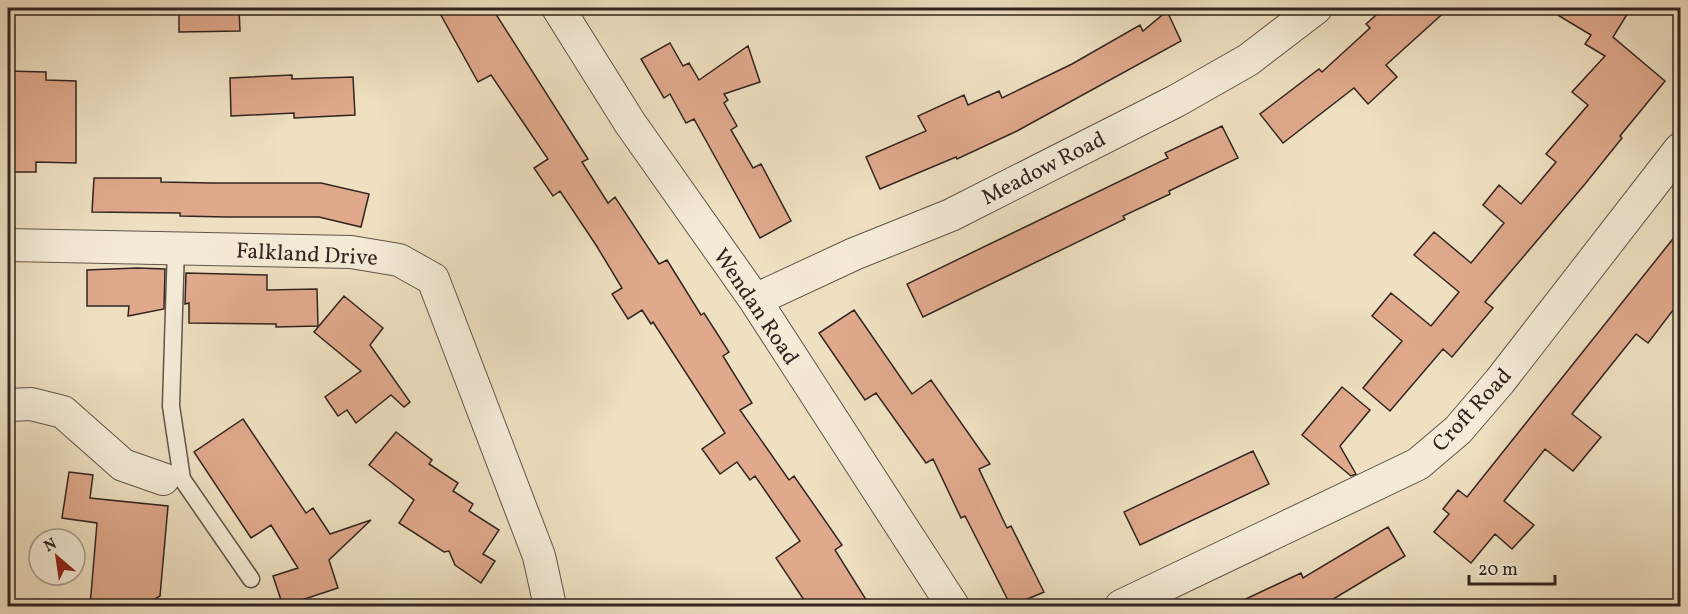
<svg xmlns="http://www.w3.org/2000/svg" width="1688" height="614" font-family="Vollkorn,serif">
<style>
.building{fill:#e0a98c;stroke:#322521;stroke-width:1.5}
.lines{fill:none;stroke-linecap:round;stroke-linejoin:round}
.lane-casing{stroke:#615449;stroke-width:19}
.street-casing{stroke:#615449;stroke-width:34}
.lane{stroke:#f4ebd7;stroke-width:16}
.street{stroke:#f4ebd7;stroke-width:32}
.labels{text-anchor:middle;stroke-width:4.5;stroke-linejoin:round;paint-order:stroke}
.street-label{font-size:22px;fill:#322521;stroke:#f4ebd7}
</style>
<rect width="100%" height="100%" fill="#eee0c1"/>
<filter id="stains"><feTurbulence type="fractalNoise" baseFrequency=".00333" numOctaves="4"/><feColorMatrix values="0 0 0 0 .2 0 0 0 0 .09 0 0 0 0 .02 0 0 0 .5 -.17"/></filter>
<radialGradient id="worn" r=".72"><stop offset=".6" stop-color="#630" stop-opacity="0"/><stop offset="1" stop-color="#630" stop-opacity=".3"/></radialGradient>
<!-- building -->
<path class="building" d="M179 8H239L240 31 179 32Z
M437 8H492L588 159 582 162 608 203 615 197 659 264 667 260 701 315 704 313 729 352 723 356 752 403 740 410 789 480 794 476 842 545 835 550 870 606H808L776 558 800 541 755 476 750 480 737 462 720 474 702 449 725 433 653 322 651 324 642 310 628 319 612 294 622 288 596 245 560 191 553 196 534 168 548 159 491 75 478 82Z
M1384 8H1449L1386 65 1397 77 1368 104 1354 88 1283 143 1260 114 1319 69 1322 72 1370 28 1366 24Z
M1546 8H1631L1613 37 1665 81 1620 136 1622 138 1585 184 1485 302 1493 308 1452 357 1443 349 1390 411 1363 388 1402 341 1372 316 1391 293 1431 326 1459 292 1414 255 1434 232 1471 263 1504 223 1483 205 1499 185 1521 204 1556 162 1546 154 1588 105 1572 92 1605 56 1585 44 1591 35Z
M1167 11 1181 41 1017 131 957 159 956 157 880 189 866 157 926 131 918 116 964 95 968 105 999 91 1002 98 1072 64 1140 25 1143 31Z
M670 43 683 66 689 63 699 80 748 46 760 82 724 94 728 100 724 103 737 126 731 130 753 168 761 164 791 221 760 238 694 119 686 123 670 94 664 98 641 59Z
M8 71 46 72V80L76 81V163L36 162V172H8Z
M292 75V79L353 77 355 115 294 118V113L231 116 230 78Z
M1222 126 1238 158 1169 191 1170 194 1123 216 1125 219 923 317 907 284 1168 158 1165 153Z
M94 178H161V182L212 183H321L369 194 361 227 319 217H228L180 216V213L92 212Z
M1680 230V301L1648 343 1636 334 1572 414 1601 437 1573 471 1545 449 1504 501 1534 525 1512 549 1495 534 1471 563 1434 532 1449 514 1443 509 1458 490 1467 497Z
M137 268 165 269 164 309 128 316 129 306H87V270Z
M186 273 267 275V290L317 289 318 326 276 327V324L189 323V303L185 304Z
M344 296 383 328 370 345 410 402 404 407 391 395 356 423 347 410 338 416 325 397 361 371 314 332Z
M854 310 912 394 931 380 990 464 979 469 1007 528 1011 526 1044 592 1011 606 965 516 961 518 933 459 926 463 876 393 865 400 819 333Z
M1342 387 1370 410 1340 446 1356 474 1351 476 1302 435Z
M243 419 306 513 313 508 330 534 371 520 329 560 338 588 283 606 273 576 298 568 271 525 251 538 194 452Z
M396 432 432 460 429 464 458 483 453 491 473 504 469 511 499 530 483 554 495 561 481 583 455 565 449 551 444 552 399 523 414 500 369 465Z
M1253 451 1269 484 1140 545 1124 512Z
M69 472 93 475 90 498 168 506 160 596 143 606H90L97 523 62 518Z
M1388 527 1405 556 1330 601 1314 606H1231L1301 573 1303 578Z"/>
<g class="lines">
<defs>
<path id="lane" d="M176 247 171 406 182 479 251 579"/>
<path id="street" d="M558 8 630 123 755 300 953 606
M8 245 351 252 399 260 433 279 539 556 550 606
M755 300 854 254 951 215 1176 101 1248 60 1316 8
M8 405 31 404 63 412 123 465 163 479
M1121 606 1418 464 1458 430 1500 381 1680 149"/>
</defs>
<!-- lane casing -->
<use href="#lane" class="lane-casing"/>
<!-- street casing -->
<use href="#street" class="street-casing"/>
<!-- lane -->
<use href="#lane" class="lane"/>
<!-- street -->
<use href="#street" class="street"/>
</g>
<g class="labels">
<!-- street labels -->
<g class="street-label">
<text transform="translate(1043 167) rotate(-27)" y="8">Meadow Road</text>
<text transform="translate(307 253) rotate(3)" y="8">Falkland Drive</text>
<text transform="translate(757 306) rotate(56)" y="8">Wendan Road</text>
<text transform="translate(1471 409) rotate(-47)" y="8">Croft Road</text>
</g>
</g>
<!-- margin -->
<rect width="1688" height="614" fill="none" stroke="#eee0c1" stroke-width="30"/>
<rect x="9" y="9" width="1670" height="596" fill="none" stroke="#322521" stroke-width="3"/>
<rect x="15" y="15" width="1658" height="584" fill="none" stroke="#322521" stroke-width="1.5"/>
<!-- north arrow -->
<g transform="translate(57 557) rotate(331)"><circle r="28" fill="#f4ebd7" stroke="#a69c8e" stroke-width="1.5"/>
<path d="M0-4.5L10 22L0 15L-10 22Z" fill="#8f2418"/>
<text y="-9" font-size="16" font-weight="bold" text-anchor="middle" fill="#322521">N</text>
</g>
<!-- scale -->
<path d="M1469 575v9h86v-9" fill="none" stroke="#322521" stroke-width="3"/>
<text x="1478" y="575" font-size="18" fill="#322521" stroke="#f4ebd7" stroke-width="4.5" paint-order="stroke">20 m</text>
<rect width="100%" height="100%" filter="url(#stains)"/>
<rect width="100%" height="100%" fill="url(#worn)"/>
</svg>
